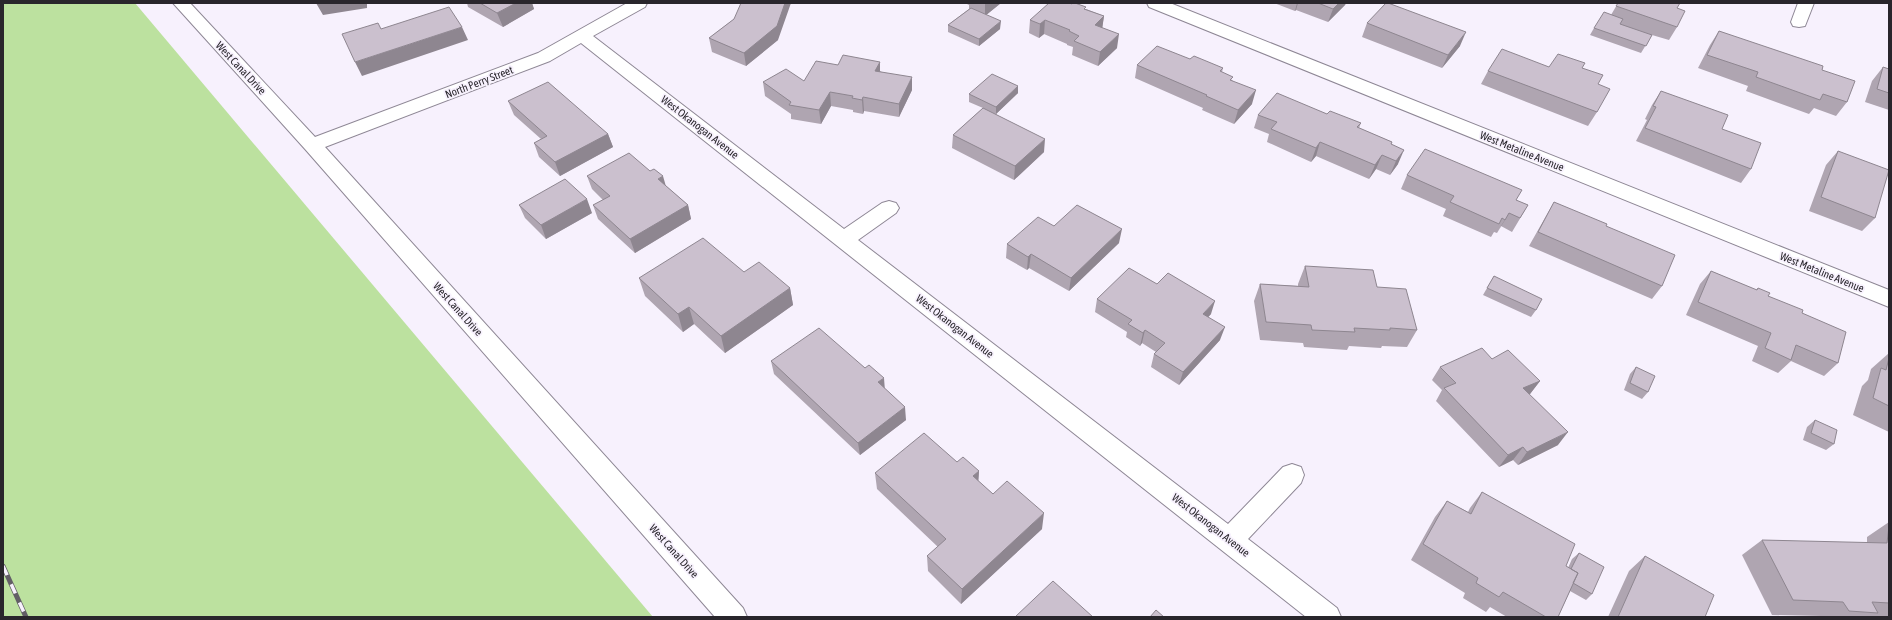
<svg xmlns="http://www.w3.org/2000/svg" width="1892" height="620" font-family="'Asap Condensed',sans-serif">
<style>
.green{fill:#bce19f}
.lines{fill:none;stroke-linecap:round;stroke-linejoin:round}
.minor-casing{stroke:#8e8795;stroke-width:2}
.minor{fill:#fff;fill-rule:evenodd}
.rail-casing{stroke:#625e66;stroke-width:5}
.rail{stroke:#f7f1fd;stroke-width:3.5;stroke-dasharray:10;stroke-linecap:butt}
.wall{fill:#afa5b1}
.shaded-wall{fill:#8e8690}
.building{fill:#cbc0ce;stroke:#8e8690}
.labels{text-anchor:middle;stroke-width:3.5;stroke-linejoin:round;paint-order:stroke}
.street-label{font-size:11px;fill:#29262c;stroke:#f7f1fd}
</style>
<rect width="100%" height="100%" fill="#f7f1fd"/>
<!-- green -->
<path class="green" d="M3 3H135L653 617H3Z"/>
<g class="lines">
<defs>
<path id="minor" d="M173 3H190L315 137 538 53 627 3H647L645 7 593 36 844 229 882 203 889 201 896 203 899 208 896 213 858 240 1228 524 1283 467 1292 464 1301 467 1304 475 1301 483 1248 539 1337 608 1341 617H1306L581 43 550 61 325 147 743 608 747 617H715L305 149Z
M1147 3H1170L1889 290V307L1149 7Z
M1798 3H1814L1805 26 1799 27 1793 26 1791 22Z"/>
</defs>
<!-- minor casing -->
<use href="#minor" class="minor-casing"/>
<!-- minor -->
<use href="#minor" class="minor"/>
<defs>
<path id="rail" d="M3 566 26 617"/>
</defs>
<!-- rail casing -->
<use href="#rail" class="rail-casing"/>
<!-- rail -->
<use href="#rail" class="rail"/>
</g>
<!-- wall -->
<path class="wall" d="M467 3H532L534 9 503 27 468 7Z
M965 3H1001L986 15 1000 29 979 46 948 32V25L969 9V5Z
M1274 3H1346L1345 5 1328 22 1296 10 1295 11Z
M1618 3 1677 27 1669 40 1652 35 1641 53 1590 35 1594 28 1611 15Z
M1086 9 1104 16 1102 28 1117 48 1098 66 1072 55 1073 47 1067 45V44L1044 34 1039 38 1029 33 1030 20Z
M734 19 778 40 746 66 712 52 709 38Z
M1367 23 1460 46 1442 68 1362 37Z
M1719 31 1822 70 1847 102 1836 116 1814 108 1809 114 1746 91 1748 86 1698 68 1710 45Z
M1190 59 1223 68 1222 72 1232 80 1252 104 1234 124 1202 110 1203 108 1135 78 1137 65Z
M880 62V71L912 90 899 117 864 111 863 114 853 112V110L831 106 821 124 791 119V114L765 96 763 82 804 81 838 65Z
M1549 67 1582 68 1598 84 1597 112 1588 126 1481 84 1488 71Z
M1883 67 1889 69V110L1865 102 1872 81Z
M1661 91 1722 129 1751 169 1741 183 1636 141 1647 120 1645 119 1652 105Z
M1018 93 996 114 1044 152 1014 180 952 148 953 135 983 108 969 102V94Z
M508 101 608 134 613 147 560 176 539 157 534 143 541 139 514 115Z
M1327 114 1361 123 1359 128 1392 142 1391 144 1398 164 1390 175 1376 169 1369 179 1316 156 1311 162 1267 142 1269 134 1254 128 1258 115Z
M1838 151 1875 218 1862 231 1809 211 1826 165Z
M1407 175 1516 200 1528 205 1512 232 1501 226 1497 233 1494 232 1491 237 1443 216 1446 209 1401 189Z
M587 176 666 186 688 205 691 219 635 253 598 219 593 205 603 200 592 189Z
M1554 202 1662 286 1652 299 1529 246 1546 216Z
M519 205 592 213 546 239 525 218Z
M1054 226 1119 243 1069 291 1029 268 1027 270 1006 258 1007 244Z
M1305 266 1377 287 1417 330 1407 347 1382 346 1381 348 1349 346 1347 350 1304 347 1303 343 1260 340 1254 301 1260 284 1298 286V284Z
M1711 271 1756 290 1758 288 1768 296 1802 313 1838 363 1824 376 1791 361 1778 373 1752 361 1758 346 1686 315 1700 284Z
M744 272 790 288 793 305 725 353 694 324 683 332 645 296 639 278Z
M1494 276 1536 310 1531 317 1483 295Z
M1157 284 1211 314 1208 317 1220 340 1179 385 1151 367 1154 354 1156 352 1142 343 1140 346 1126 337 1127 332 1095 312 1097 299Z
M1889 353V432L1853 415 1862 386 1868 380 1871 369Z
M1492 359 1540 381 1530 394H1529L1558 445 1518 465 1513 460 1499 467 1436 401 1442 390 1432 380 1440 367Z
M771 361 885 389 906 420 860 455 774 374Z
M1636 367 1648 392 1642 399 1624 390 1630 374Z
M1815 420 1834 444 1826 450 1803 440 1807 427Z
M957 462 979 471 978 481 993 494 1042 529 961 604 928 571 927 556 938 547 877 489 875 473Z
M1482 492 1566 566 1568 568 1572 559 1579 553 1592 594 1586 600 1570 591 1558 617H1507L1490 607 1486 612 1463 598 1465 593 1411 560 1435 517 1447 501 1468 512 1470 508Z
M1889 522V617H1822L1821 616 1772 615 1742 555 1762 540 1867 543V537Z
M1645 556 1705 617H1608L1629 571Z"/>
<!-- shaded-wall -->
<path class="shaded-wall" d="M316 3H367V8L323 15Z
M516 3H532L534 9 503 27 497 13Z
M785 3H791L778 40 746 66 744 53Z
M985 3H1001L985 16Z
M1297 3H1298L1296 10 1295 11Z
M1339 3H1346L1345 5 1328 22 1333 9Z
M1104 16 1102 30 1095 25Z
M1045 20 1044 34 1039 38 1040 24Z
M1001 21 1000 29 979 46V39Z
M462 27 468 40 362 76 355 62Z
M1466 32 1460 46 1442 68 1448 55Z
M1119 34 1117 48 1098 66 1100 52Z
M880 62V75L875 71Z
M912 77V90L899 117V104Z
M1018 86V93L996 114V107Z
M1256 90 1252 104 1234 124 1238 110Z
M830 92 831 106 821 124 819 110Z
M863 97 864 111 863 114 862 100Z
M608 134 613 147 560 176 555 162Z
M1045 139 1044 152 1014 180 1015 166Z
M1320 142 1316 156 1311 162 1316 148Z
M1404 150 1398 164 1390 175 1396 161Z
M1382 155 1376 169 1369 179 1375 165Z
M663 176 667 190 658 179Z
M587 199 592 213 546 239 541 225Z
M688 205 691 219 635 253 630 239Z
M1509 213 1501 226 1497 233 1505 220Z
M1122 229 1119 243 1069 291 1071 278Z
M1031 254 1029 268 1027 270 1028 257Z
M790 288 793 305 725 353 721 336Z
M1215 301 1211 314 1199 327 1203 314Z
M689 307 694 324 683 332 678 314Z
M1225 327 1220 340 1179 385 1183 372Z
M1145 330 1142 343 1140 346 1143 333Z
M884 378 885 391 878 382Z
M1540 381 1530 394 1514 401 1523 388Z
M905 407 906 420 860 455 858 443Z
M1568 432 1558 445 1518 465 1527 452Z
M1523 447 1513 460 1499 467 1508 455Z
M979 471 978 487 973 476Z
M1044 513 1042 529 961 604 962 589Z"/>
<!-- building -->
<path class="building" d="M480 3H516L497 13Z
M741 3H785L777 26 744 53 709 38 734 19Z
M1049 3H1070L1072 4 1073 3H1075L1086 7 1084 9 1104 16 1095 25 1119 34 1100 52 1074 41 1079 36 1069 31 1070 30 1045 20 1040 24 1030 20Z
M1318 3H1339L1333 9Z
M1386 3H1388L1466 32 1448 55 1367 23Z
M1618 3H1680L1677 8 1685 11 1677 27 1616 6Z
M449 7 462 27 355 62 342 34 378 23 381 29Z
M971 8 1001 21 979 39 948 25Z
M1604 12 1623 19 1620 24 1652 35 1646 46 1594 28Z
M1719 31 1823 66 1822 70 1855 81 1847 102 1823 94 1820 100 1756 77 1758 72 1707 55Z
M1157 46 1190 59 1194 56 1223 68 1220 71 1233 77 1230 80 1256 90 1238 110 1206 96 1207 95 1137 65Z
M1502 49 1549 67 1558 54 1585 63 1582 68 1603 75 1598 84 1610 89 1597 112 1488 71Z
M843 55 880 62 875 71 912 77 899 104 863 97 862 100 852 98 853 96 830 92 819 110 789 105 791 102 763 82 786 69 804 81 816 61 838 65Z
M1883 67 1889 69V93L1877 89Z
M992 74 1018 86 996 107 969 94Z
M548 82 608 134 555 162 534 143 547 136 508 101Z
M1661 91 1728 115 1722 129 1761 143 1751 169 1645 128 1656 107 1653 106Z
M1277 93 1327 114 1330 111 1361 123 1357 127 1392 142 1391 144 1404 150 1396 161 1382 155 1375 165 1320 142 1316 148 1271 129 1277 122 1258 115Z
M983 108 1045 139 1015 166 953 135Z
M1425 149 1522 190 1516 200 1528 205 1520 218 1509 213 1505 220 1502 218 1499 224 1450 202 1454 196 1407 175Z
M1838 151 1889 170 1875 218 1821 197Z
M629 153 650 171 654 169 663 176 658 179 688 205 630 239 593 205 610 196 587 176Z
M565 179 587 199 541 225 519 205Z
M1554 202 1607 224 1606 226 1675 255 1662 286 1538 232Z
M1077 205 1122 229 1071 278 1031 254 1028 257 1007 244 1038 217 1054 226Z
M703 238 744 272 759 262 790 288 721 336 689 307 678 314 639 278Z
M1305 266 1373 270 1377 287 1406 289 1417 330 1390 328V330L1354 328 1355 332 1312 330 1311 325 1266 322 1260 284 1309 287Z
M1129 268 1157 284 1168 273 1215 301 1203 314 1225 327 1183 372 1154 354 1165 343 1145 330 1143 333 1128 324 1132 320 1097 299Z
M1711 271 1757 290 1758 288 1770 293 1768 296 1803 310 1802 313 1846 332 1838 363 1796 345 1791 360 1765 348 1771 333 1698 302Z
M1494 276 1542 299 1536 310 1487 288Z
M819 328 865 368 869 365 884 378 878 382 905 407 858 443 771 361Z
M1482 348 1492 359 1508 350 1540 381 1523 388 1568 432 1527 452 1523 447 1508 455 1444 388 1456 383 1440 367Z
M1889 358V406L1873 398 1881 368 1886 370Z
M1636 367 1655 376 1648 392 1630 383Z
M1815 420 1837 430 1834 444 1811 433Z
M924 433 957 462 963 457 979 471 973 476 993 494 1007 481 1044 513 962 589 927 556 946 539 875 473Z
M1482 492 1575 544 1566 566 1578 573 1558 617H1546L1503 592 1499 597 1476 583 1478 578 1423 544 1447 501 1471 514Z
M1889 526V603L1872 602 1878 613 1849 611 1843 602 1793 600 1762 540 1887 543Z
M1579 553 1604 567 1592 594 1573 583 1578 573 1571 569Z
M1645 556 1714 595 1705 617H1618Z
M1053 581 1093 617H1015Z
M1156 610 1164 617H1150Z"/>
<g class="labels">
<!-- street labels -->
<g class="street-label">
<text transform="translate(241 68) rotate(47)" y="4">West Canal Drive</text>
<text transform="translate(479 82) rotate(-21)" y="4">North Perry Street</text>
<text transform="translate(700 127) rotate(38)" y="4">West Okanogan Avenue</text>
<text transform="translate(1522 151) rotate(22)" y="4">West Metaline Avenue</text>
<text transform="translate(1822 272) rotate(22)" y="4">West Metaline Avenue</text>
<text transform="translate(458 309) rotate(48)" y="4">West Canal Drive</text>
<text transform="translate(955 326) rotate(38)" y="4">West Okanogan Avenue</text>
<text transform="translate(1211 525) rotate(38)" y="4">West Okanogan Avenue</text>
<text transform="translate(674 551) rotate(48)" y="4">West Canal Drive</text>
</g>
</g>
<!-- border -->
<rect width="1892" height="620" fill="none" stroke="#29262c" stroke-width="8"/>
</svg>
